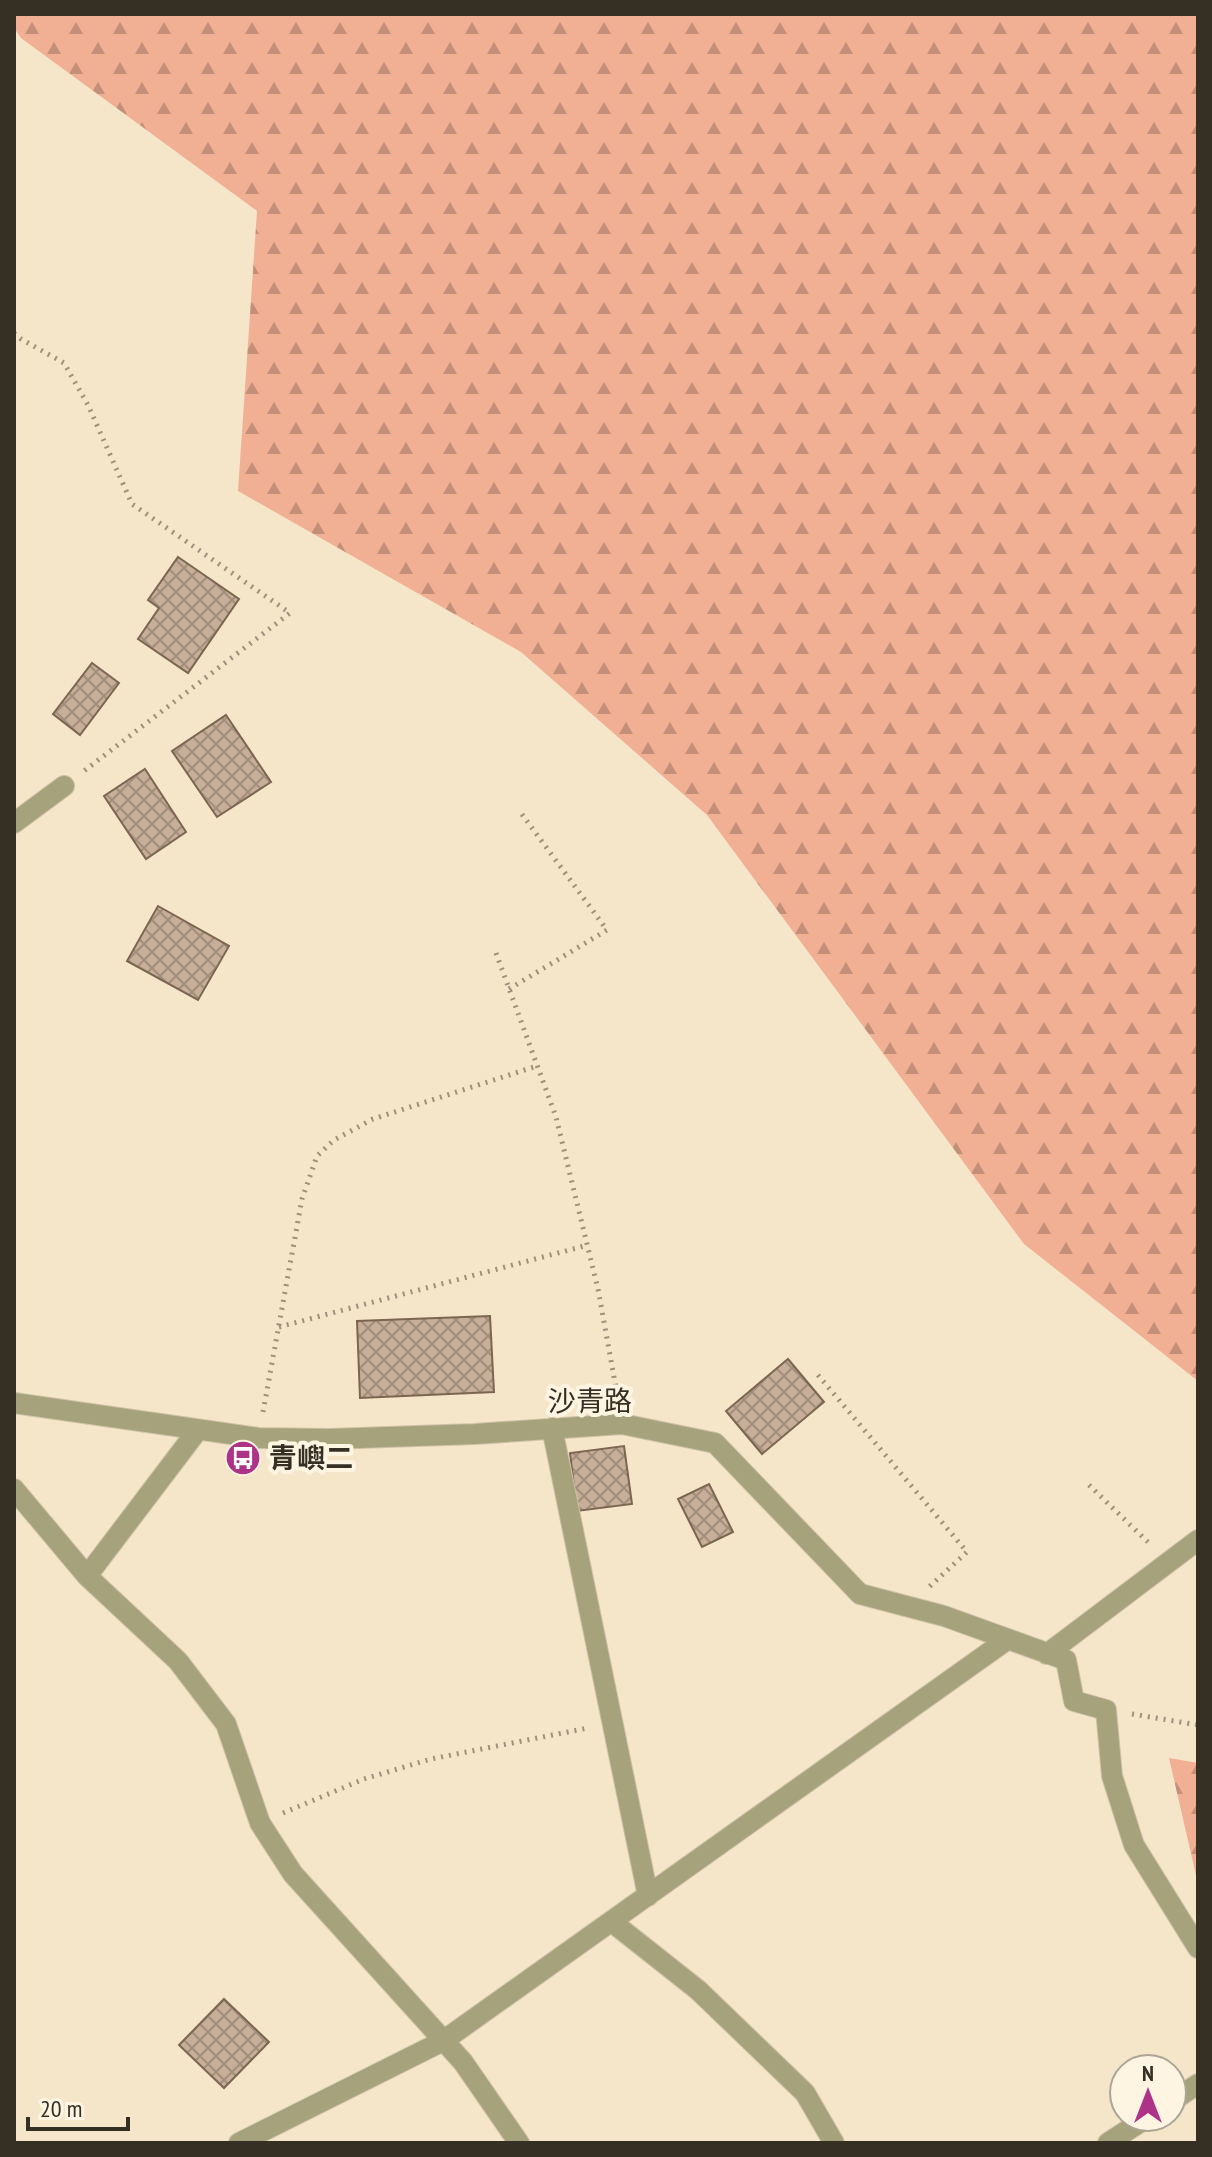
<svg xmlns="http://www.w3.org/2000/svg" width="1212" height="2157" font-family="'PT Sans Narrow','Noto Sans TC',sans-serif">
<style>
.forest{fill:url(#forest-firs)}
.building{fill:url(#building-cross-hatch);stroke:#7c6652;stroke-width:2}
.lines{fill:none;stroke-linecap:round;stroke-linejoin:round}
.minor-casing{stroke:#cfc1a8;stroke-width:22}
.path{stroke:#9c917d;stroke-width:5;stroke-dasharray:2 6;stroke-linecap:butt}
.minor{stroke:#a5a27c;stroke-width:20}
.labels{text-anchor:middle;stroke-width:8;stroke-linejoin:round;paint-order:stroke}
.street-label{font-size:28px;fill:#352f24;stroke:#fdf4e2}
.poi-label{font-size:28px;font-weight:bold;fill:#352f24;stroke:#fdf4e2;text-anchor:start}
</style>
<defs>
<pattern id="forest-firs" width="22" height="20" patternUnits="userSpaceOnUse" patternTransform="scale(2)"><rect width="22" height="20" fill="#f1af94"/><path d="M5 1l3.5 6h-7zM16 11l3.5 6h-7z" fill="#c48f79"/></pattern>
<pattern id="building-cross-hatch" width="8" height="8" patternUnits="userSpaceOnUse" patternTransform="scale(2)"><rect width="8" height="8" fill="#c6ae98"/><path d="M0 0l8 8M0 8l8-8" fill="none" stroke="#a28e7c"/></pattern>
</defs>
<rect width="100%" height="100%" fill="#f5e6c9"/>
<!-- forest -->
<path class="forest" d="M14 14H1198V1381L1024 1244 707 815 521 652 238 491 257 211 21 38 14 28Z
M1169 1758 1198 1763V1884Z"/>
<!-- building -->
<path class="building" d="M178 557 239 599 188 673 138 639 159 608 148 600Z
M92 663 119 683 80 735 53 714Z
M226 715 271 782 217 817 172 751Z
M145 769 186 832 146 859 104 796Z
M158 906 229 946 198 1000 127 961Z
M490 1316 494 1392 360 1398 357 1321Z
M788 1359 824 1402 762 1454 726 1411Z
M624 1446 632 1504 577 1511 570 1453Z
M709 1484 733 1532 702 1547 678 1499Z
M224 1999 269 2042 224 2088 179 2045Z"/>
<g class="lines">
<defs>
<path id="minor" d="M14 823 64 786
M14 1403 258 1438 329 1439 475 1434 622 1424 715 1443 860 1594 944 1616 1066 1660 1074 1701 1106 1710 1112 1776 1134 1845 1198 1948
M552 1428 648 1896
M14 1489 87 1576 178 1661 226 1724 260 1823 293 1874 463 2062 519 2143
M87 1576 197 1431
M1047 1654 1198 1540
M612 1922 698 1990 805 2093 834 2143
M1172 2101 1198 2084
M239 2143 443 2041 1008 1639
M1108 2143 1148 2117"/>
</defs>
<!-- minor casing -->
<use href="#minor" class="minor-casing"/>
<!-- path -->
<path class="path" d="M14 333 21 339 64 363 88 405 132 504 290 613 84 771
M496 953 556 1117 598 1289 618 1399
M509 989 607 930 521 813
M279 1327 588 1245
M818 1375 967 1552 929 1587
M263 1412 302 1199 317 1156 334 1140 373 1119 537 1066
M1089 1485 1151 1545
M1132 1714 1198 1725
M283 1813 364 1779 431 1759 588 1728"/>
<!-- minor -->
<use href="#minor" class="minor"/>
</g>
<!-- icons -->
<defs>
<symbol id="bus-disc" viewBox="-11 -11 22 22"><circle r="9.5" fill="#ac3388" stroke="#fdf4e2"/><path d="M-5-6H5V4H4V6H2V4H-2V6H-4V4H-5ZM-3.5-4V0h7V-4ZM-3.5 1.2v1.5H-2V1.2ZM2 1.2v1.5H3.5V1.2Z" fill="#fff"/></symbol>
</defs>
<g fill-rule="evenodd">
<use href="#bus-disc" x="223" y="1438" width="40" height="40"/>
</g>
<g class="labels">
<!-- street labels -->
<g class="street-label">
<text x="590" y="1411">沙青路</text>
</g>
<!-- poi labels -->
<g class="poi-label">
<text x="269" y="1468">青嶼二</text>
</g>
</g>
<!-- border -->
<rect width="1212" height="2157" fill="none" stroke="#352f24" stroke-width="32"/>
<!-- north arrow -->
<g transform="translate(1148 2093)"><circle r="38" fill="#fdf4e2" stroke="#ada596" stroke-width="2"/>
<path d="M0-6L14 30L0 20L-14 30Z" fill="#ac3388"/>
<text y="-12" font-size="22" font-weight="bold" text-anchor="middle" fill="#352f24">N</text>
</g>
<!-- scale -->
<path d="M28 2117v12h100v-12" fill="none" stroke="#352f24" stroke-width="4"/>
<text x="40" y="2117" font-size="24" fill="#352f24" stroke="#fdf4e2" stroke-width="6" paint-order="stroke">20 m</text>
</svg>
